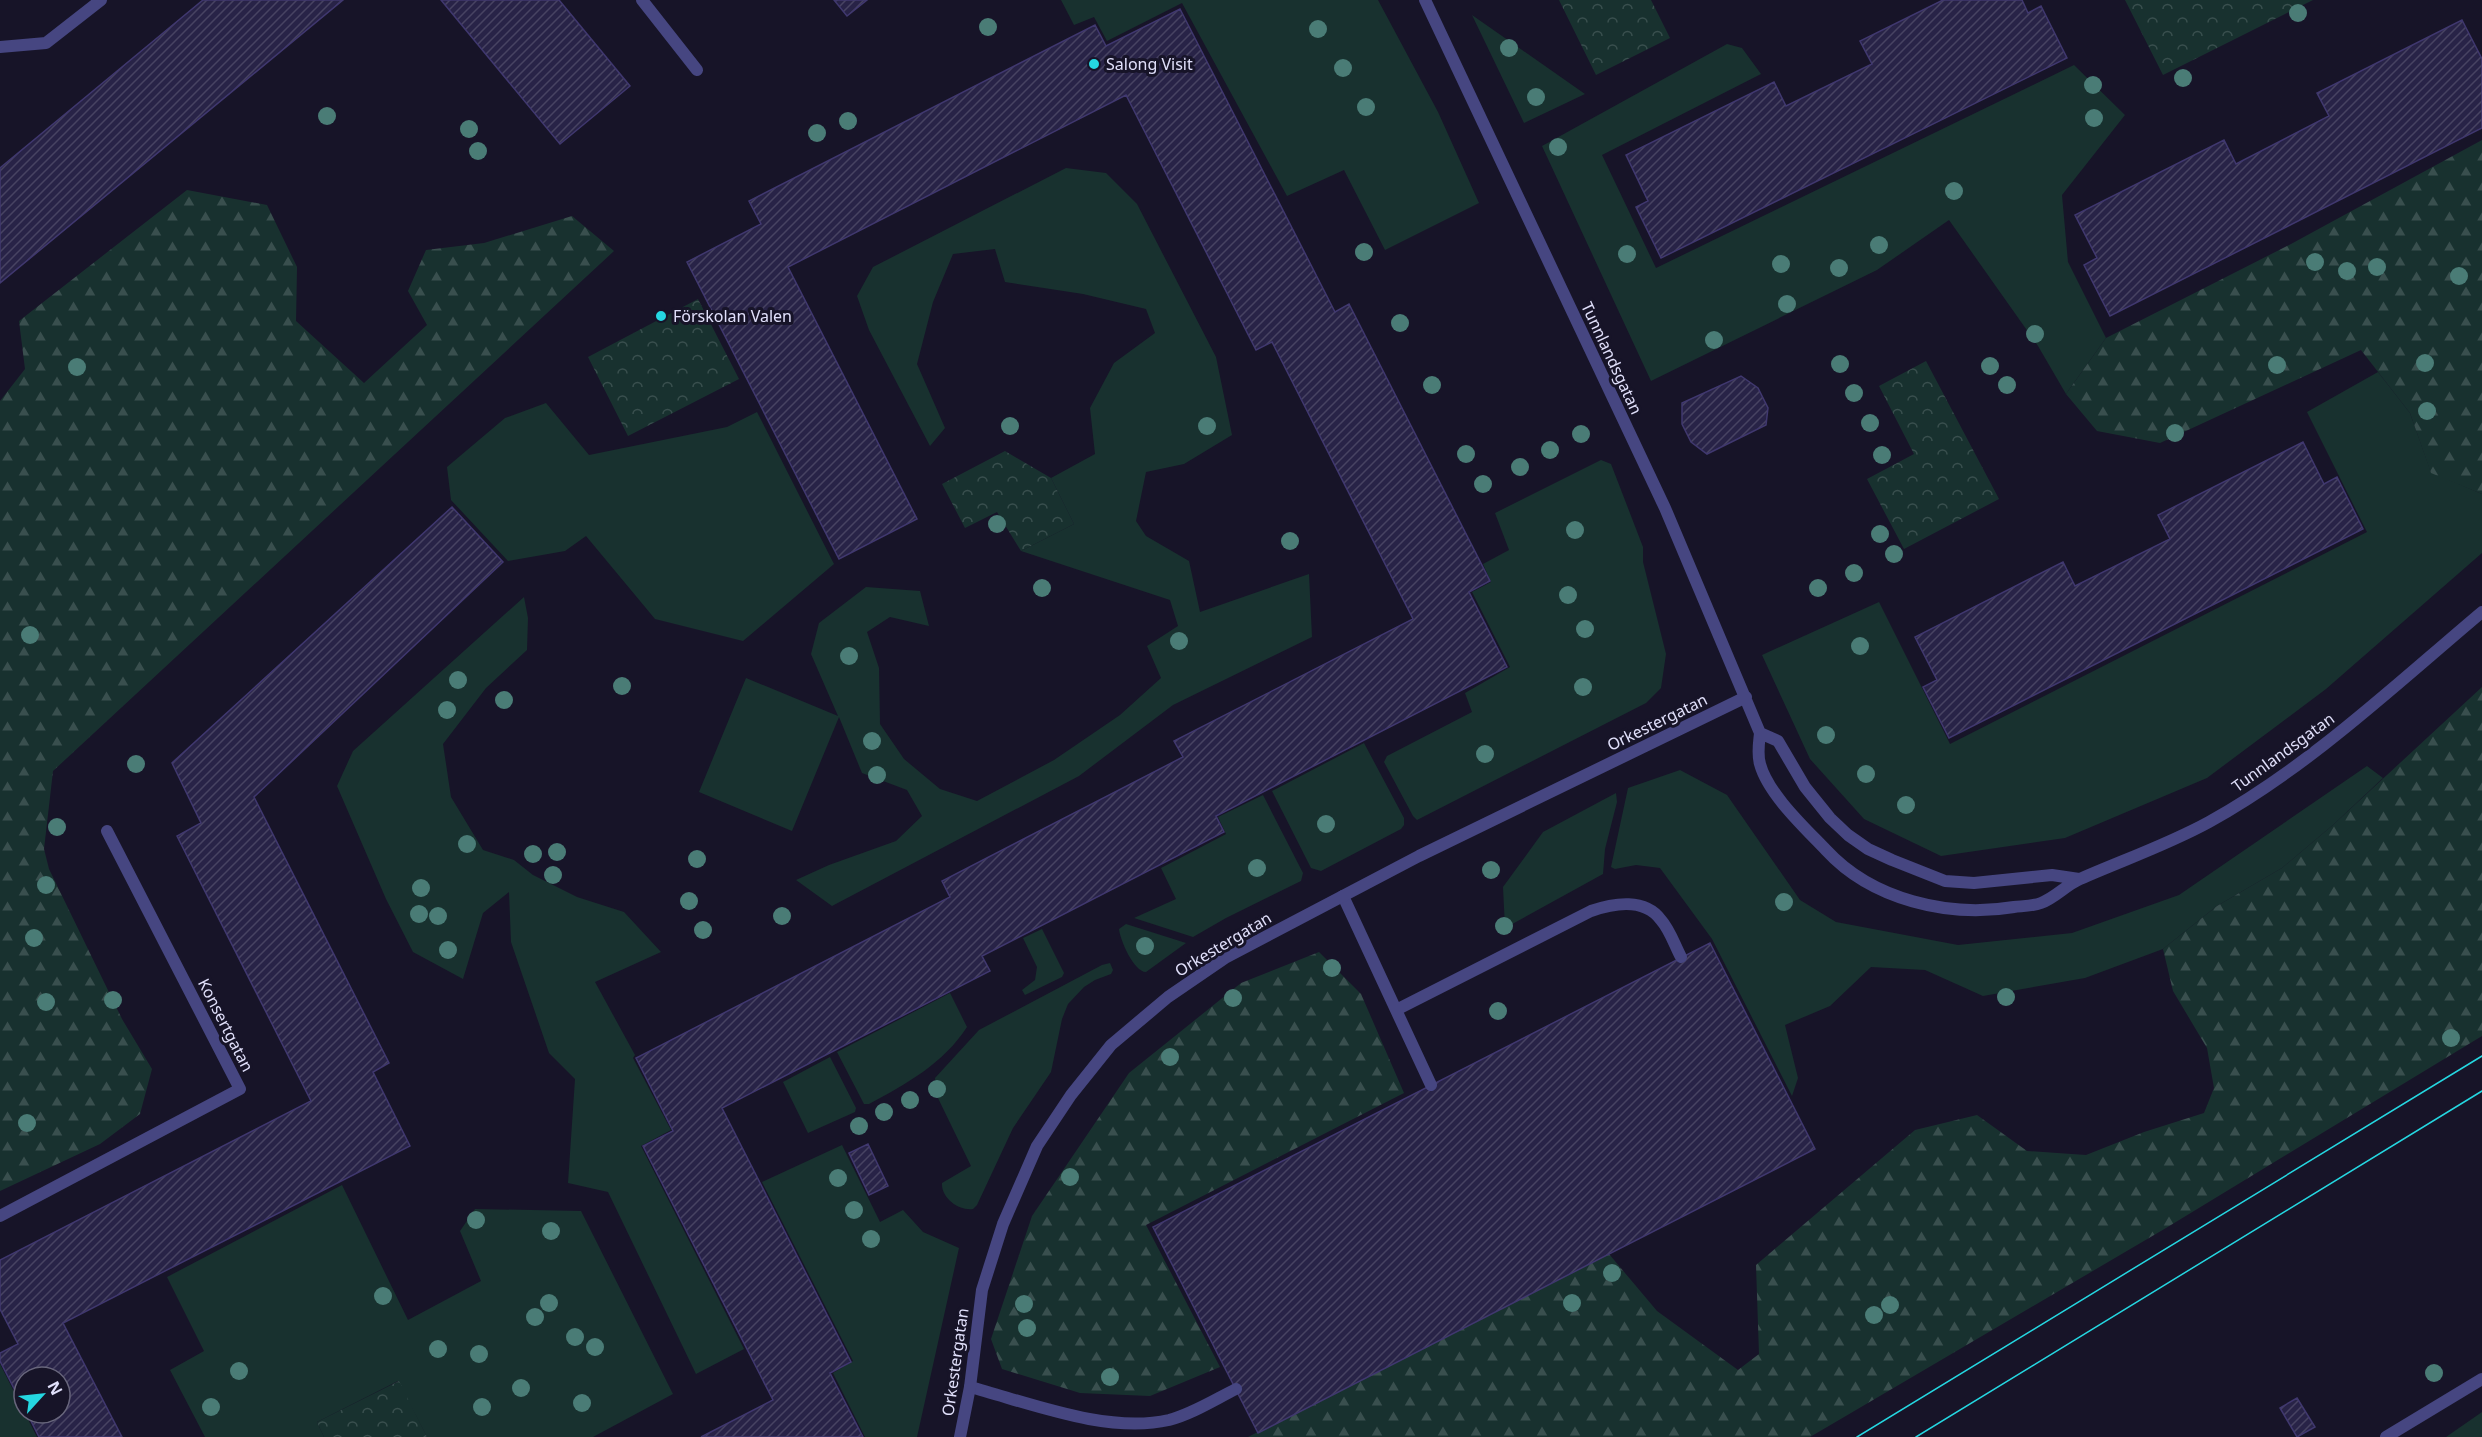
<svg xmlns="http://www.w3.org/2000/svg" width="2482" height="1437" font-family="'Noto Sans',sans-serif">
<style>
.grass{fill:#18312f}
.forest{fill:url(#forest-firs)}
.park{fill:url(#park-crowns)}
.building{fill:url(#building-hatch);stroke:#40386f;stroke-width:1.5}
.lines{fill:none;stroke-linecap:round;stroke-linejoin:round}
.lane{stroke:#464681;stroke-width:12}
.street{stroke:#464681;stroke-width:12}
.tram{stroke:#25d7e1;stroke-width:1.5}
.tree{fill:#4a7c76}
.poi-dot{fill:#25d7e1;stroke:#171428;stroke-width:2}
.labels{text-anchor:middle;stroke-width:6;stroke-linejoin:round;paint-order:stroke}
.poi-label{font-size:16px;fill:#e1e0fb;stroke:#171428;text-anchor:start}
.street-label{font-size:16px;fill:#e1e0fb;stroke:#171428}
</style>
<defs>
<pattern id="forest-firs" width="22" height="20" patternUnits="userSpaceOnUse" patternTransform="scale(1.5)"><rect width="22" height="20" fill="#18312f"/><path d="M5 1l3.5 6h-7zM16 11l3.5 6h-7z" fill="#394f4e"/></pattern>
<pattern id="park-crowns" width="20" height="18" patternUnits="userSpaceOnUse" patternTransform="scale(1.5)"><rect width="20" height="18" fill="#18312f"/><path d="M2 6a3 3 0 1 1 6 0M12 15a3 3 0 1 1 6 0" fill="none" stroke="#394f4e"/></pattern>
<pattern id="building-hatch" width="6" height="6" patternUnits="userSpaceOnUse" patternTransform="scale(1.5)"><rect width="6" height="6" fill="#282347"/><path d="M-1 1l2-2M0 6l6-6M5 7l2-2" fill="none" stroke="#474362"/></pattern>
</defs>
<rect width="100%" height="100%" fill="#171428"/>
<!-- grass -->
<path class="grass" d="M1061 0H1378L1438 112 1479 203 1385 250 1344 170 1287 196 1182 3 1107 41 1094 17 1074 25Z
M1472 15 1585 94 1524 123Z
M1727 44 1742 48 1761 74 1602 155 1656 268 2074 65 2125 115 2062 195 2068 262 2106 338 2066 394 2038 346 1949 220 1877 270 1651 381 1542 146Z
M1066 168 1106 173 1137 204 1216 357 1232 435 1184 464 1146 472 1136 521 1146 536 1189 561 1200 612 1309 574 1312 637 1173 705 1079 776 832 906 796 880 829 865 896 841 922 816 907 790 862 773 839 717 792 831 699 792 746 678 838 716 811 654 819 623 866 587 920 591 929 626 890 617 867 632 879 668 880 724 904 759 940 789 977 801 1054 760 1120 715 1161 678 1147 646 1178 626 1170 600 1021 551 1074 524 1051 478 1095 454 1090 408 1114 363 1155 333 1146 309 1083 294 1005 282 995 249 953 254 933 302 917 364 945 428 930 446 869 330 857 296 873 267Z
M2378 372 2410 413 2431 472 2482 494V553L2326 689 2207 778 2065 838 1941 856 1864 819 1810 759 1762 655 1879 602 1950 744 2367 532 2307 412Z
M546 403 589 455 727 427 757 412 834 564 743 641 655 619 586 536 565 551 508 561 451 500 447 467 505 418Z
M1601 460 1611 464 1643 547V562L1666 654 1661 688 1646 703 1417 820 1413 816 1384 762 1387 756 1472 712 1465 693 1510 667 1472 592 1491 582 1483 564 1509 550 1495 513Z
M524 597 528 618 527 650 486 688 443 744 451 797 483 850 514 860 533 875 577 897 624 912 661 952 595 982 635 1055 633 1058 671 1130 641 1146 744 1349 696 1374 608 1192 568 1183 575 1079 549 1053 511 942 509 892 483 913 463 979 413 952 386 899 337 786 353 751Z
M1364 743 1404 818V825L1401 829 1321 871 1311 868 1272 791Z
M2367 766 2383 778 2333 825 2282 868 2217 906 2163 949 2085 978 1983 996 1925 970 1871 967 1830 1006 1785 1025 1798 1078 1792 1096 1712 939 1660 868 1636 865 1615 869 1611 867 1628 788 1680 770 1727 795 1800 900 1836 922 1958 945 2072 933 2179 895Z
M1616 793 1617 802 1605 849 1603 874 1505 928 1503 887 1543 832Z
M1263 795 1303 873 1301 881 1226 918 1193 937 1134 918 1176 899 1161 868 1226 834 1218 817Z
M1126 924 1186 943 1146 972C1134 972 1120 940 1119 929Z
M1042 929 1064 973 1062 977 1025 995 1022 990 1035 980 1037 967 1023 938Z
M1110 963 1113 970 1111 974 1095 980 1084 987 1068 1004 1062 1019 1051 1072 1013 1128 977 1205 973 1209C959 1211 941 1198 942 1183L971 1166 936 1094 935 1078 979 1030 1102 965Z
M950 993 967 1027C943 1064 906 1084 869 1104H864L837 1052Z
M830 1057 856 1108 855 1112 808 1133 783 1082Z
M842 1145 880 1222 903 1210 923 1232 959 1248 917 1437H865L833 1373 853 1361 762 1182Z
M342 1185 408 1320 481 1281 460 1231 475 1209 581 1211 673 1394 593 1437H427L398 1381 317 1422 324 1437H205L170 1370 204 1351 167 1277Z
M0 1364 37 1437H0Z
M2482 1412V1437H2446Z"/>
<!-- forest -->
<path class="forest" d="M2482 140V494L2431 473 2410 413 2361 350 2160 443 2097 431 2066 394 2106 338 2291 244Z
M187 190 267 205 297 267 296 321 364 383 427 325 408 291 426 250 484 243 572 216 614 251 53 771 44 849 49 869 122 1019 152 1069 140 1114 100 1144 0 1191V401L25 369 19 321Z
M2482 687V1036L2166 1228 1810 1437H1248L1609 1254 1657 1311 1738 1370 1759 1354 1756 1265 1915 1130 1977 1115 2027 1151 2086 1155 2144 1132 2204 1113 2214 1088 2207 1048 2173 991 2163 949 2217 906 2282 868 2333 825Z
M1319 952 1361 994 1404 1093 1146 1225 1220 1367 1150 1396 1080 1393 1002 1369 991 1339 1032 1216 1129 1073 1241 983Z"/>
<!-- park -->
<path class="park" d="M1559 0H1651L1670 38 1596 75Z
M2125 0H2313L2163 75Z
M698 299 739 379 628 436 588 357Z
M1926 361 1999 499 1904 549 1867 479 1914 454 1879 386Z
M1005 451 1051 478 1074 524 1021 551 997 512 965 528 942 484Z
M399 1381 427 1437H324L317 1422Z"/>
<!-- building -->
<path class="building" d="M203 0H343L0 283V168Z
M441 0H559L630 86 560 144Z
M834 0H867L847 16Z
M1943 0H2022L2028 13 2041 6 2067 58 1661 258 1636 207 1648 201 1626 155 1774 82 1786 106 1872 64 1860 41Z
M1180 9 1335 312 1349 304 1490 581 1469 592 1507 667 1216 816 1224 832 982 956 990 971 722 1108 851 1362 830 1373 863 1437H701L773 1400 643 1146 673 1131 636 1058 950 897 942 881 1183 757 1174 741 1413 619 1272 342 1256 350 1126 95 788 267 917 519 839 559 687 262 761 224 749 201 1095 25 1106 46Z
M2462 20 2482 59V128L2110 316 2084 265 2097 258 2075 215 2224 140 2236 164 2329 116 2317 93Z
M1741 376 1758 388 1768 408 1766 425 1707 454 1691 442 1682 424V403Z
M2303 442 2324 484 2337 477 2363 529 1949 738 1923 687 1937 680 1915 637 2063 562 2075 586 2170 539 2158 515Z
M452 507 503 562 254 797 389 1063 373 1072 410 1146 63 1323 122 1437H39L27 1413H60V1377H24V1408L0 1361V1353L18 1344 0 1309V1260L311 1101 177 836 201 823 172 763Z
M1710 943 1815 1149 1258 1433 1153 1227Z
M868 1144 888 1186 869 1195 849 1153Z
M2297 1398 2315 1427 2297 1437 2280 1408Z"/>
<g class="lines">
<!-- lane -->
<path class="lane" d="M1343 896 1396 1010 1591 911C1614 903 1645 898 1661 920 1670 930 1675 946 1681 957
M1396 1010 1431 1085
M970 1387C1030 1403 1107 1434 1169 1420 1192 1414 1214 1400 1236 1389"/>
<!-- street -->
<path class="street" d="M642 0 697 70
M1425 0 1665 508 1760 733C1759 743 1757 754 1760 764 1768 794 1805 828 1826 850 1872 900 1949 918 2014 907 2023 906 2033 906 2041 903 2055 898 2066 885 2080 879 2123 860 2167 845 2209 822 2310 766 2394 686 2482 612
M0 47 46 43 101 0
M1760 733 1778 741 1805 787 1830 818 1848 835 1868 849 1892 860 1945 881 1974 883 2052 875 2079 879
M0 1216 240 1089 107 831
M960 1437 970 1387 982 1290 1003 1224 1037 1146 1071 1095 1111 1045 1168 997 1225 958 1419 856 1746 697
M2386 1437 2482 1379"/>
<!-- tram -->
<path class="tram" d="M1857 1437 2482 1056
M1916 1437 2482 1091"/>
</g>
<!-- trees -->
<g class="tree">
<circle cx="2298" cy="13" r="9"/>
<circle cx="988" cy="27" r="9"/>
<circle cx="1318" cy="29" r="9"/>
<circle cx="1509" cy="48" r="9"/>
<circle cx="1343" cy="68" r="9"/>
<circle cx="2183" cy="78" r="9"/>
<circle cx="2093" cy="85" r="9"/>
<circle cx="1536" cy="97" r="9"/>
<circle cx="1366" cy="107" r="9"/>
<circle cx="327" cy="116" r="9"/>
<circle cx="2094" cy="118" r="9"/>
<circle cx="848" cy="121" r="9"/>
<circle cx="469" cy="129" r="9"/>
<circle cx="817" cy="133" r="9"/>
<circle cx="1558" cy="147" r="9"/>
<circle cx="478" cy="151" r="9"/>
<circle cx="1954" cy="191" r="9"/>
<circle cx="1879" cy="245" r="9"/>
<circle cx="1364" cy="252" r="9"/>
<circle cx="1627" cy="254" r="9"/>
<circle cx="2315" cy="262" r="9"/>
<circle cx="1781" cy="264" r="9"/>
<circle cx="2377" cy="267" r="9"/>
<circle cx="1839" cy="268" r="9"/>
<circle cx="2347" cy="271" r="9"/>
<circle cx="2459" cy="276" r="9"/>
<circle cx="1787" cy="304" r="9"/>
<circle cx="1400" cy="323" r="9"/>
<circle cx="2035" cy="334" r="9"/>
<circle cx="1714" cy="340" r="9"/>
<circle cx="2425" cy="363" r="9"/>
<circle cx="1840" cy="364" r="9"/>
<circle cx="2277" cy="365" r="9"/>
<circle cx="1990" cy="366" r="9"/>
<circle cx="77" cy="367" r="9"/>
<circle cx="1432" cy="385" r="9"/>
<circle cx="2007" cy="385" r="9"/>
<circle cx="1854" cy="393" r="9"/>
<circle cx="2427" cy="411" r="9"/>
<circle cx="1870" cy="423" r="9"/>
<circle cx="1010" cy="426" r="9"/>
<circle cx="1207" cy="426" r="9"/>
<circle cx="2175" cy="433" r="9"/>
<circle cx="1581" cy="434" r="9"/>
<circle cx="1550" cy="450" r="9"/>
<circle cx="1466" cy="454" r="9"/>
<circle cx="1882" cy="455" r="9"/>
<circle cx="1520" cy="467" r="9"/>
<circle cx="1483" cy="484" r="9"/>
<circle cx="997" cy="524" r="9"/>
<circle cx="1575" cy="530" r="9"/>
<circle cx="1880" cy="534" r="9"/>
<circle cx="1290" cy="541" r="9"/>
<circle cx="1894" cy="554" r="9"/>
<circle cx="1854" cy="573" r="9"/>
<circle cx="1042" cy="588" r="9"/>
<circle cx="1818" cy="588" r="9"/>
<circle cx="1568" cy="595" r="9"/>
<circle cx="1585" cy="629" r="9"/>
<circle cx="30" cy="635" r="9"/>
<circle cx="1179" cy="641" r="9"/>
<circle cx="1860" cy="646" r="9"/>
<circle cx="849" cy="656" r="9"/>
<circle cx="458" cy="680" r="9"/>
<circle cx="622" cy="686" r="9"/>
<circle cx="1583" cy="687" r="9"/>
<circle cx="504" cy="700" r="9"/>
<circle cx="447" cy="710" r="9"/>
<circle cx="1826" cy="735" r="9"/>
<circle cx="872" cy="741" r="9"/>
<circle cx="1485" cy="754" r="9"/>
<circle cx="136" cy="764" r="9"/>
<circle cx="1866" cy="774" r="9"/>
<circle cx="877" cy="775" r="9"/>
<circle cx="1906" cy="805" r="9"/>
<circle cx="1326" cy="824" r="9"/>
<circle cx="57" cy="827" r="9"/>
<circle cx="467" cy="844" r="9"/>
<circle cx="557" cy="852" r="9"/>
<circle cx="533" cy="854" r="9"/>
<circle cx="697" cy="859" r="9"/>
<circle cx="1257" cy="868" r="9"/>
<circle cx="1491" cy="870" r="9"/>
<circle cx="553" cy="875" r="9"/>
<circle cx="46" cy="885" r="9"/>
<circle cx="421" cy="888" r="9"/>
<circle cx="689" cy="901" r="9"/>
<circle cx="1784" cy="902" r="9"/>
<circle cx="419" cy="914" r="9"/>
<circle cx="438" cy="916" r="9"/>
<circle cx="782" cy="916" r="9"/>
<circle cx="1504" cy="926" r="9"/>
<circle cx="703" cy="930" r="9"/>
<circle cx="34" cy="938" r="9"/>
<circle cx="1145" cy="946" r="9"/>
<circle cx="448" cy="950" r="9"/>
<circle cx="1332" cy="968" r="9"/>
<circle cx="2006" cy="997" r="9"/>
<circle cx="1233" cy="998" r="9"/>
<circle cx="113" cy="1000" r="9"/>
<circle cx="46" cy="1002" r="9"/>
<circle cx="1498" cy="1011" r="9"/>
<circle cx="2451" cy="1038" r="9"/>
<circle cx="1170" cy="1057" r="9"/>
<circle cx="937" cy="1089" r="9"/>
<circle cx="910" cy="1100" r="9"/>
<circle cx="884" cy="1112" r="9"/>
<circle cx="27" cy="1123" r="9"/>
<circle cx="859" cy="1126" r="9"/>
<circle cx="1070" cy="1177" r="9"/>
<circle cx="838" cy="1178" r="9"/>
<circle cx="854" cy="1210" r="9"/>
<circle cx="476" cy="1220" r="9"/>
<circle cx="551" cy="1231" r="9"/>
<circle cx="871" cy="1239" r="9"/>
<circle cx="1612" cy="1273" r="9"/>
<circle cx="383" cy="1296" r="9"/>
<circle cx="549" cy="1303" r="9"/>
<circle cx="1572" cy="1303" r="9"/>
<circle cx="1024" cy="1304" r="9"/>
<circle cx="1890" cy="1305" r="9"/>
<circle cx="1874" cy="1315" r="9"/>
<circle cx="535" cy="1317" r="9"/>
<circle cx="1027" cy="1328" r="9"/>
<circle cx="575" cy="1337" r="9"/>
<circle cx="595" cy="1347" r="9"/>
<circle cx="438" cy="1349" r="9"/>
<circle cx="479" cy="1354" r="9"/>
<circle cx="239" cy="1371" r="9"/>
<circle cx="2434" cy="1373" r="9"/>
<circle cx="1110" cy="1377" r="9"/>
<circle cx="521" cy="1388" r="9"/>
<circle cx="582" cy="1403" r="9"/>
<circle cx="211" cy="1407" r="9"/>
<circle cx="482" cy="1407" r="9"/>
</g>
<!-- markers -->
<g class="poi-dot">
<circle cx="1094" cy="64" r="6"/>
<circle cx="661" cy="316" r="6"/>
</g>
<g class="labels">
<!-- poi labels -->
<g class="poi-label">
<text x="1106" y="70">Salong Visit</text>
<text x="673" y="322">Förskolan Valen</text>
</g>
<!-- street labels -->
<g class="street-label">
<text transform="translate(1612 358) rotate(65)" y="6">Tunnlandsgatan</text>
<text transform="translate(1657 722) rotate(-26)" y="6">Orkestergatan</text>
<text transform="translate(2283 752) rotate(-36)" y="6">Tunnlandsgatan</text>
<text transform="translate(1223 944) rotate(-31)" y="6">Orkestergatan</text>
<text transform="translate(226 1025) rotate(63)" y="6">Konsertgatan</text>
<text transform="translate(955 1362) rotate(-82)" y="6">Orkestergatan</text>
</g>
</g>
<!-- north arrow -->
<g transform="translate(42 1395) rotate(63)"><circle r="28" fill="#171428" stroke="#68667c" stroke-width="1.5"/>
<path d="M0-4.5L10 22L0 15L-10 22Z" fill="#25d7e1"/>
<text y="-9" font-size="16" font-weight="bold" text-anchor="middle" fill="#e1e0fb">N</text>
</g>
</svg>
